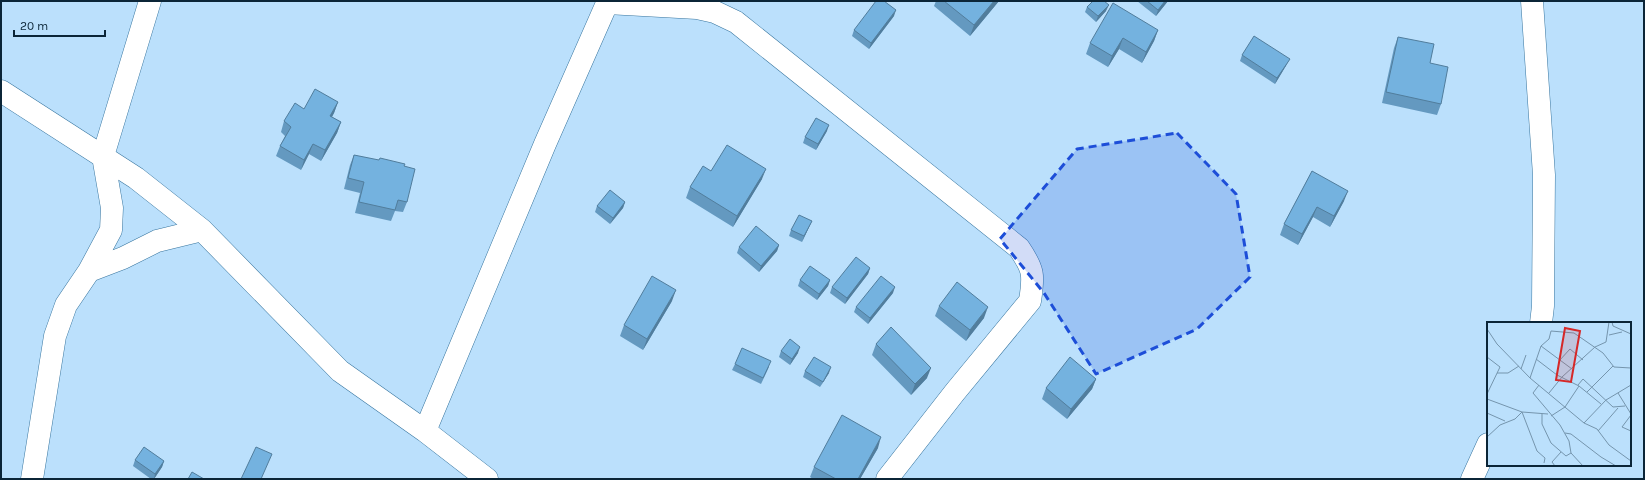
<svg xmlns="http://www.w3.org/2000/svg" width="1645" height="480" font-family="Karla,sans-serif">
<style>
.lines{fill:none;stroke-linecap:round;stroke-linejoin:round}
.minor-casing{stroke:#37759f;stroke-width:23}
.minor{stroke:#fff;stroke-width:22}
.wall{fill:#6499c0}
.shaded-wall{fill:#517d9c}
.building{fill:#74b2df;stroke:#517d9c}
.marked{fill:#1d4ed8;fill-opacity:0.2;stroke:#1d4ed8;stroke-width:3;stroke-dasharray:8 5;stroke-linejoin:round}
.inset-road{fill:none;stroke:#7595ad;stroke-width:1}
.view{fill:#d62828;fill-opacity:0.15;stroke:#d62828;stroke-width:2}
.inset-edge{fill:none;stroke:#0b2537;stroke-width:2}
</style>
<rect width="100%" height="100%" fill="#bbe0fc"/>
<g class="lines">
<defs>
<path id="minor" d="M1532 1 1544 175 1543 306 1541 323
M607 3 697 8 715 12 736 22 1019 248C1034 270 1034 275 1030 301L955 392 887 479
M1 91 136 178 202 230 340 371 425 431 487 479
M89 271 123 258 157 241 202 230
M425 431 545 144 608 1
M32 479 55 336 66 305 89 271 111 230 112 208 103 156 150 1
M1472 479 1488 444"/>
</defs>
<!-- minor casing -->
<use href="#minor" class="minor-casing"/>
<!-- minor -->
<use href="#minor" class="minor"/>
</g>
<!-- wall -->
<path class="wall" d="M936 1H999L970 36 934 6Z
M1137 1H1168L1156 16Z
M1087 7 1106 11 1096 22 1085 12Z
M894 16 869 49 852 36 854 30Z
M1158 30 1154 41 1142 63 1119 49 1108 67 1086 54 1090 43Z
M1398 37 1441 104 1437 115 1382 103 1394 48Z
M1242 55 1287 64 1275 84 1240 61Z
M338 102 334 113 332 117 341 122 337 133 321 161 309 154 301 170 276 156 280 146 285 136 281 132 284 121 304 109Z
M827 131 816 150 803 143 805 137Z
M354 155 404 166 407 202 403 212 395 211 391 221 355 213 360 193 344 189 350 165Z
M711 171 762 179 733 227 686 198 690 187Z
M1312 171 1344 201 1330 227 1313 217 1298 245 1280 235 1284 224Z
M625 202 623 208 610 224 595 212 597 206Z
M812 221 802 242 789 236 791 230Z
M779 245 777 251 759 272 737 253 739 247Z
M870 268 868 274 845 304 830 293 832 287Z
M800 280H830L828 286 817 300 798 286Z
M893 293 868 324 854 312 856 307Z
M672 301 643 350 620 336 624 325Z
M939 306 984 318 966 341 935 316Z
M876 344 927 378 911 395 872 355Z
M781 351 798 353 790 365 779 357Z
M735 364 769 367 761 384 732 370Z
M805 371 829 373 820 387 803 377Z
M1096 379 1092 389 1067 419 1042 399 1046 388Z
M878 448 860 479H813L810 477 814 467Z
M135 460 164 461 162 467 154 479H151L133 466Z"/>
<!-- shaded-wall -->
<path class="shaded-wall" d="M994 1H999L970 36 974 25Z
M1165 1H1168L1156 16 1158 10Z
M1109 5 1106 11 1096 22 1098 16Z
M896 10 894 16 869 49 871 43Z
M1158 30 1154 41 1142 63 1146 52Z
M1123 38 1119 49 1108 67 1112 56Z
M1290 59 1275 84 1277 78Z
M338 102 334 113 326 127 330 116Z
M341 122 337 133 321 161 325 150Z
M829 125 827 131 816 150 818 144Z
M313 144 309 154 301 170 304 160Z
M766 169 762 179 733 227 737 216Z
M1348 191 1344 201 1330 227 1334 216Z
M625 202 623 208 610 224 613 218Z
M1317 207 1313 217 1298 245 1302 234Z
M812 221 809 227 802 242 804 236Z
M779 245 777 251 759 272 761 266Z
M870 268 868 274 845 304 847 298Z
M830 280 828 286 817 300 819 294Z
M895 287 893 293 868 324 870 318Z
M676 290 672 301 643 350 647 339Z
M988 307 984 318 966 341 970 330Z
M800 347 798 353 790 365 792 359Z
M831 367 829 373 820 387 823 382Z
M931 368 927 378 911 395 915 384Z
M1096 379 1092 389 1067 419 1071 409Z
M881 437 878 448 860 479H858Z
M164 461 162 467 154 479 155 474Z"/>
<!-- building -->
<path class="building" d="M876 1H884L896 10 871 43 854 30Z
M944 1H994L974 25Z
M1093 1H1104L1109 5 1098 16 1087 7Z
M1147 1H1165L1158 10Z
M1113 3 1158 30 1146 52 1123 38 1112 56 1090 43Z
M1254 36 1290 59 1277 78 1242 55Z
M1398 37 1434 44 1430 63 1448 67 1441 104 1386 92Z
M315 89 338 102 330 116 341 122 325 150 313 144 304 160 280 146 291 127 284 121 295 103 304 109Z
M816 118 829 125 818 144 805 137Z
M727 145 766 169 737 216 690 187 703 166 711 171Z
M354 155 379 160 380 158 405 164 404 166 415 169 407 202 398 200 395 210 359 202 364 182 348 178Z
M1312 171 1348 191 1334 216 1317 207 1302 234 1284 224Z
M610 190 625 202 613 218 597 206Z
M799 215 812 221 804 236 791 230Z
M756 226 779 245 761 266 739 247Z
M856 257 870 268 847 298 832 287Z
M810 266 830 280 819 294 800 280Z
M652 276 676 290 647 339 624 325Z
M881 276 895 287 870 318 856 307Z
M957 282 988 307 970 330 939 306Z
M891 327 931 368 915 384 876 344Z
M790 339 800 347 792 359 781 351Z
M742 348 771 361 763 378 735 364Z
M814 357 831 367 823 382 805 371Z
M1070 357 1096 379 1071 409 1046 388Z
M842 415 881 437 858 479H836L814 467Z
M144 447 164 461 155 474 135 460Z
M256 447 272 454 261 479H241Z
M192 472 204 479H188Z"/>
<!-- marked area -->
<path class="marked" d="M1177 133 1236 194 1250 277 1197 329 1096 374 1044 293 1000 239 1077 149Z"/>
<!-- overview -->
<g transform="translate(1487 322)">
<rect width="144" height="144" fill="#bbe0fc"/>
<path class="inset-road" d="M125 0 126 4 144 12M0 7 10 22 43 56 97 101 110 107 122 123 144 139M122 13 135 10M54 24 62 17 64 9 87 11 116 31 127 45 144 46M0 35 13 45 0 72M49 37 70 53 92 64 114 82M72 39 83 27 96 38M34 47 39 33M10 51H21L32 44M43 56 54 24 85 47M52 63 46 71 73 103 82 119 84 131 96 144M91 63 96 57 126 85 138 84M100 70 126 44M62 71 75 55 108 25 119 20 122 0M131 71 144 92M0 77 35 90 61 92M35 90 50 129 58 136 57 141M0 91 18 99M55 92V102L64 121 79 134 84 131M144 93 135 105 144 109M64 94 78 85 92 64M97 101 119 78 144 63M111 109 131 86M78 111 84 112 114 135 129 144M0 115 13 103 28 97 35 90M68 144 65 140 74 130"/>
<path class="view" d="M78 6 93 9 84 60 69 58Z"/>
<rect width="144" height="144" class="inset-edge"/>
</g>
<!-- border -->
<rect width="1645" height="480" fill="none" stroke="#0b2537" stroke-width="4"/>
<!-- scale -->
<path d="M14 30v6h91v-6" fill="none" stroke="#0b2537" stroke-width="2"/>
<text x="20" y="30" font-size="12" fill="#0b2537" stroke="#bbe0fc" stroke-width="3" paint-order="stroke">20 m</text>
</svg>
